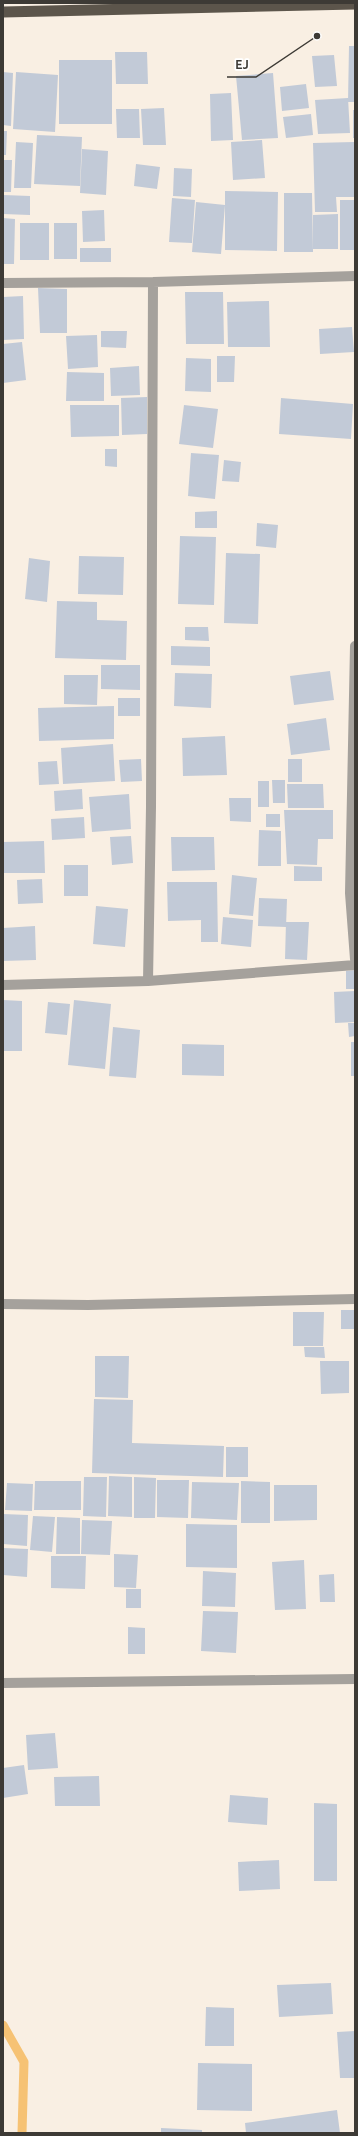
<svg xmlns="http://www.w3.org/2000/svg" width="358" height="2136" font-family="Ubuntu,sans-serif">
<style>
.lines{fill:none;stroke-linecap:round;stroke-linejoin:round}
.stream{stroke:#f6c274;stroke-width:9}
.building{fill:#c2cad7}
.minor{stroke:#a5a19c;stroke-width:10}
.trunk{stroke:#5c554b;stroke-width:11}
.leader{fill:none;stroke:#3d3a35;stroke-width:1.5}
.callout-dot{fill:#3d3a35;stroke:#fff;stroke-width:1.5}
.callout-label{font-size:12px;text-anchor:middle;font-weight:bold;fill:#3d3a35;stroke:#fff;stroke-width:3.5;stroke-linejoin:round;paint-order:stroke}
</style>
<rect width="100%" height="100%" fill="#f9efe3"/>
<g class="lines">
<!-- stream -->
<path class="stream" d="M3 2025 24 2062 22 2133"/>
</g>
<!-- building -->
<path class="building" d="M349 46H355V102H348Z
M115 52H147L148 84H116Z
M334 55 337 86 315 87 312 56Z
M59 60H112V124H59Z
M3 72 13 73 11 126 3 125Z
M16 72 58 75 55 132 13 129Z
M273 73 278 138 242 140 236 76Z
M306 84 309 108 282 111 280 87Z
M231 93 233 140 211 141 210 94Z
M348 98 350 133 318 134 315 100Z
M164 108 166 145H143L141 109Z
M116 109H139L140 138H117Z
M353 110H355V138H353Z
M311 114 313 135 286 138 283 117Z
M3 131H7L6 155H3Z
M37 135 82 137 80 186 34 184Z
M262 140 265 178 233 180 231 142Z
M16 142 33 143 31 188H14Z
M354 142 355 197H336L337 212H315L313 143Z
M82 149 108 151 106 195 80 193Z
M3 160H12L11 192H3Z
M136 164 160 167 157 189 134 186Z
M174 168 192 169 191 197 173 196Z
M225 191 278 192 277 251 225 250Z
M284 193H312L313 252H284Z
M3 195 30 196V215L3 214Z
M172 198 195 200 192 243 169 242Z
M340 200H355V250H340Z
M196 202 225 205 221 254 192 252Z
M104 210 105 241 83 242 82 211Z
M338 214V249H313V215Z
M3 218 15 219 14 264H3Z
M20 223H49V260H20Z
M54 223H77V259H54Z
M80 248H111V262H80Z
M38 288 67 289V333H40Z
M185 292H223L224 344H186Z
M23 296 24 339 3 340V297Z
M269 301 270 347H228L227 302Z
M352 327 354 352 320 354 319 329Z
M101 331H127L126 348 101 347Z
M97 335 98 367 68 369 66 336Z
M22 342 26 380 3 383V344Z
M217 356H235L234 382H217Z
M186 358 211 359V392L185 391Z
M139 366 140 395 111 396 110 368Z
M67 372 104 373V401H66Z
M147 397V434L122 435 121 398Z
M281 398 353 404 351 439 279 434Z
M70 405H119V436L71 437Z
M184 405 218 409 213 448 179 444Z
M105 449H117V467L105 466Z
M191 453 219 455 215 499 188 496Z
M224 460 241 462 239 482 222 481Z
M217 511V528H195V512Z
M257 523 278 525 276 548 256 546Z
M180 536 216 537 214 605 178 604Z
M226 553 260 554 258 624 224 623Z
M79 556 124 557 123 595 78 594Z
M29 558 50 561 47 602 25 599Z
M57 601 97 602V620L127 621 126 660 55 658Z
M185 627H208L209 641 185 640Z
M171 646 210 647V666L171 665Z
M101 665H140V690L101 689Z
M330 671 334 700 294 705 290 676Z
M175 673 212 674 211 708 174 706Z
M64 675H98L97 705 64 704Z
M118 698H140V716H118Z
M114 706V739L39 741 38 708Z
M326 718 330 750 291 755 287 724Z
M225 736 227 775 183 776 182 738Z
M113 744 115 781 63 784 61 748Z
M141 759 142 781 121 782 119 760Z
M288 759H302V782H288Z
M57 761 59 784 39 785 38 762Z
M272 780H285V803H273Z
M258 781H269V807H258Z
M287 784H323L324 808H288Z
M82 789 83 809 55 811 54 791Z
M129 794 131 829 92 832 89 797Z
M229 798H251V822L230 821Z
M284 810H333V839H318L317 865 287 864Z
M266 814H280V827H266Z
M84 817 85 838 52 840 51 819Z
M259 830 281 831V866H258Z
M131 836 133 863 112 865 110 837Z
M171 837H214L215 870 172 871Z
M44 841 45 873H4L3 842Z
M64 865H88V896H64Z
M294 866 322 867V881H294Z
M232 875 257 878 253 916 229 914Z
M42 879 43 903 18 904 17 880Z
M167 882H217L218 942H201V920L168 921Z
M259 898 287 899 286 927 258 926Z
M96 906 128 909 125 947 93 944Z
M223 917 253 920 251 947 221 944Z
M286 922H309L307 960 285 959Z
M35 926 36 960 3 961V928Z
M355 970V989H346V971Z
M355 991V1022L335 1023 334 992Z
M3 1000 22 1001V1051H3Z
M74 1000 111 1004 105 1069 68 1065Z
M48 1002 70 1004 67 1035 45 1033Z
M348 1023H355V1036L349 1037Z
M113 1027 140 1030 136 1078 109 1076Z
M351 1042H355V1076H351Z
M182 1044 224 1045V1076L182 1075Z
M341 1310H355V1329H341Z
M293 1312H324L323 1346H293Z
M304 1347H324L325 1358 305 1357Z
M95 1356H129L128 1398 95 1397Z
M320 1361H349V1393L321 1394Z
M94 1399 133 1400 132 1443 224 1446 223 1477 92 1473Z
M226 1447H248V1477H226Z
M109 1476 132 1477V1517L108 1516Z
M84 1477H107L106 1517 83 1516Z
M134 1477 156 1478 155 1518H134Z
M157 1480H189L188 1518 157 1517Z
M35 1481H81V1510H34Z
M241 1481 270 1482V1523H241Z
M192 1482 239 1483 237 1520 191 1518Z
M7 1483 33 1484 32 1511 5 1510Z
M274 1485H317V1520L274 1521Z
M3 1514 28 1515 27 1546 3 1544Z
M33 1516 55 1517 52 1552 30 1550Z
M57 1517 80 1518V1554H56Z
M82 1520 112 1521 110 1555 81 1554Z
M186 1524 237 1525V1568L186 1567Z
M3 1548 28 1549 27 1577 3 1575Z
M114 1554 138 1555 136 1588 114 1587Z
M51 1556H86L85 1589 51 1588Z
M304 1560 306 1609 275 1610 272 1562Z
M203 1571 236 1573 235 1607 202 1606Z
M334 1574 335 1602H320L319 1575Z
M126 1589H141V1608H126Z
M203 1611 238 1612 236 1653 201 1651Z
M128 1627 145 1628V1654H128Z
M55 1733 58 1768 28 1770 26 1735Z
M24 1765 28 1794 3 1798V1768Z
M99 1776 100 1806H55L54 1777Z
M230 1795 268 1798 267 1825 228 1822Z
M314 1803 337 1804V1881H314Z
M279 1860 280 1889 239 1891 238 1862Z
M331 1983 333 2014 279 2017 277 1985Z
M206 2007 234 2008V2046H205Z
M355 2031V2078H340L337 2032Z
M198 2063 252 2064V2111L197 2110Z
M337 2110 340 2133H246L245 2123Z
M161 2128 202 2130V2133H161Z"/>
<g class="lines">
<!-- minor -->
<path class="minor" d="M3 283 153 282 355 276
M355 646 350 893 355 959
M148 981 151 807 153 282
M3 985 148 981 355 965
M3 1304 88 1305 355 1299
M3 1683 355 1679"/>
<!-- trunk -->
<path class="trunk" d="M3 12 355 4"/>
</g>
<!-- callouts -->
<path class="leader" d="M317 36L256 77H227"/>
<circle class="callout-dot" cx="317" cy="36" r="4"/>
<g class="callout-label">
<text x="242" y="69">EJ</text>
</g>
<!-- border -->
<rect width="358" height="2136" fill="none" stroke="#3d3a35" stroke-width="8"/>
</svg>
